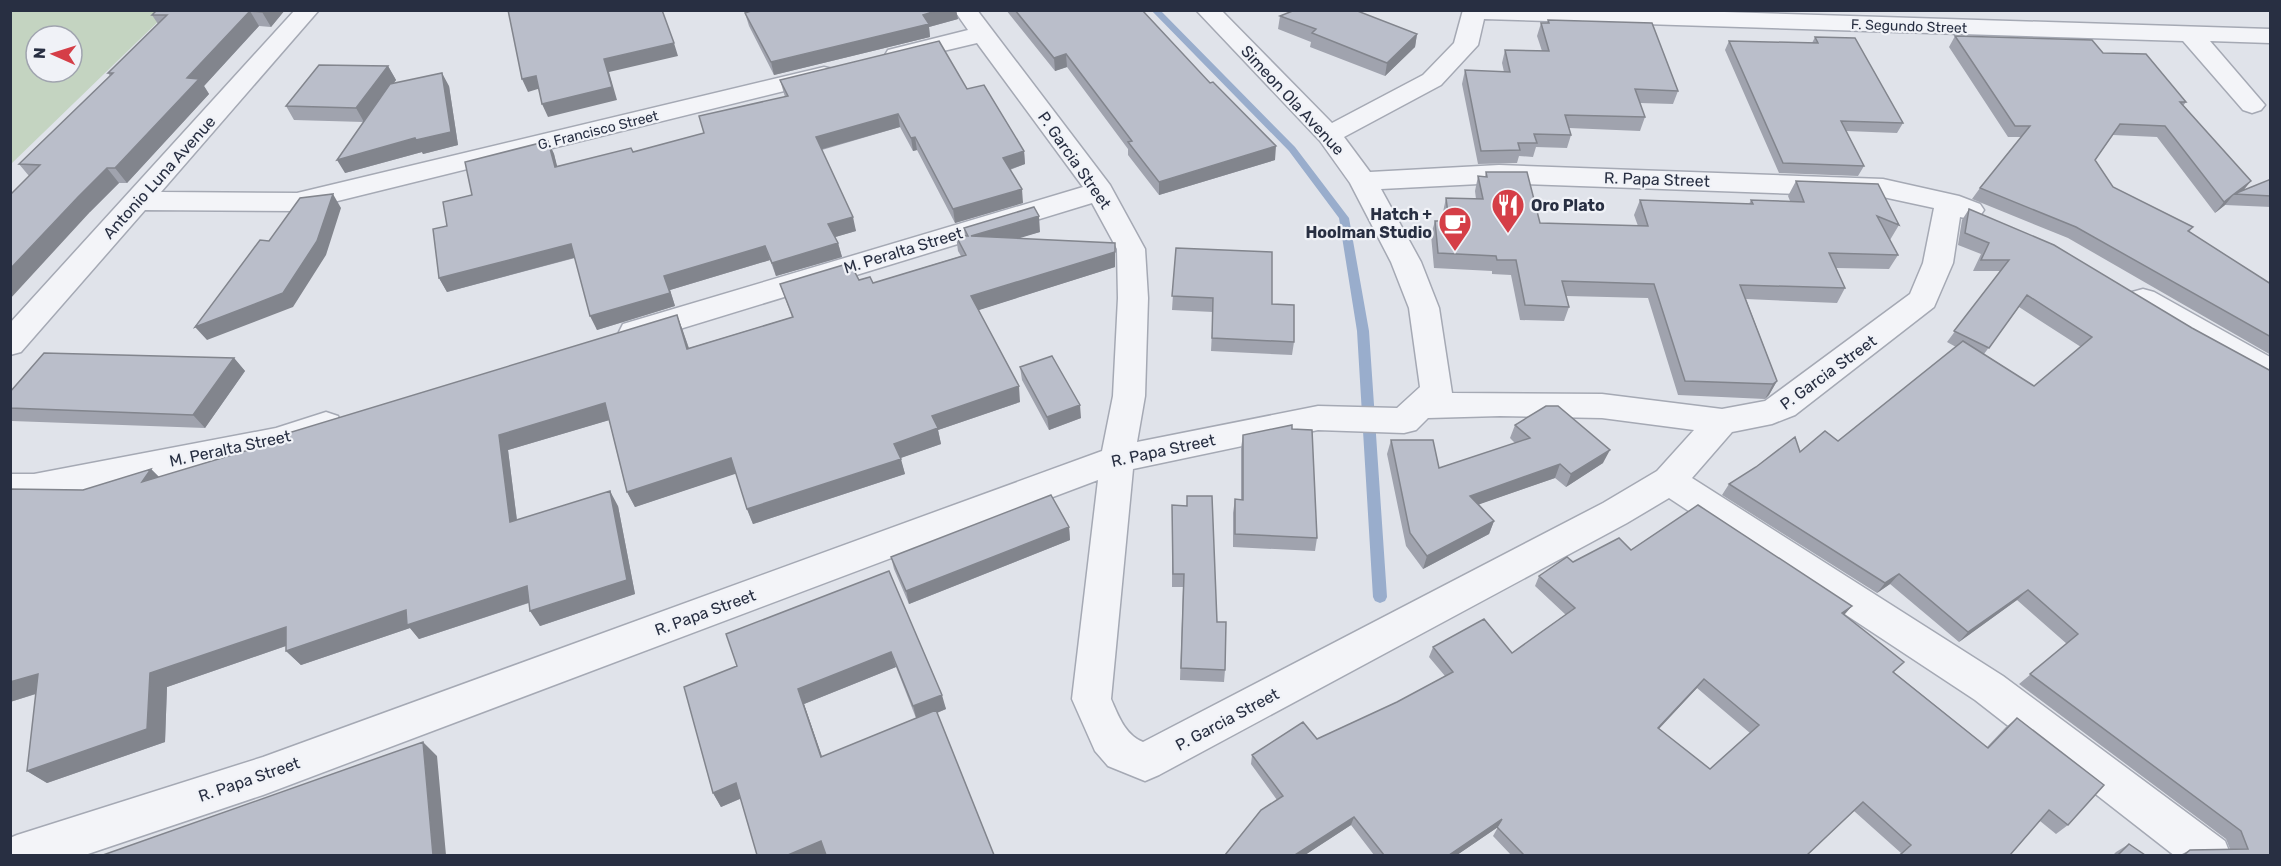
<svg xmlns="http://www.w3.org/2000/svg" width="2281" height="866" font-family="Rubik,sans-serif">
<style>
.green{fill:#c4d4c1;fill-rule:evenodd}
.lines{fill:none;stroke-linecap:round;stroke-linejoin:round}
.stream{fill:#99adcc;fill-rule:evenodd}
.street-casing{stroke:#a5a9b4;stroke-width:3}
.street{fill:#f3f4f8;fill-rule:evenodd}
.wall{fill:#a0a3ae;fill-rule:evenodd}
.shaded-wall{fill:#82858d}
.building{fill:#babeca;stroke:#82858d;stroke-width:1.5;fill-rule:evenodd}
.labels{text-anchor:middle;stroke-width:4.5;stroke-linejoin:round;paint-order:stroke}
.far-street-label{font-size:14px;fill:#282f42;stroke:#f0f2f7}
.street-label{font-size:16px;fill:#282f42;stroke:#f0f2f7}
.poi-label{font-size:16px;font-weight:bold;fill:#282f42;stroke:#f0f2f7;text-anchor:start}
</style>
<rect width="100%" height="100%" fill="#e0e3ea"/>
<!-- green -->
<path class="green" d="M11 11H169L11 164ZM36 36H72V72H36Z"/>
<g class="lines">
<!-- stream -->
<path class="stream" d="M1151 10H1160L1295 147 1349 218 1369 331 1387 597 1385 601 1380 603 1375 601 1373 597 1357 331 1339 218 1289 151Z"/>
<defs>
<path id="street" d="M295 10H319L161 192 297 193 824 67 833 69 836 74 833 79 297 211 145 210 21 352 10 355V323Z
M954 10H977L1110 185 1145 249 1148 298 1145 396 1137 442 1318 406 1397 408 1420 387 1409 308 1391 262 1350 183 1320 141 1196 10H1221L1332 123 1423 75 1454 43 1463 10H1661L2270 29V43L2210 41 2265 105 2261 110 2252 113 2243 110 2183 41 1484 19 1478 45 1441 85 1344 137 1370 172 1499 165 1883 179 1959 196 1980 204 1984 210 1980 216 1970 219 1960 217 1953 263 1934 307 1795 415 1772 424 1732 432 1692 478 2003 676 2225 841 2231 856H2175L1975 700 1669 498 1627 523 1159 775 1145 781 1108 766 1095 751 1072 699 1098 480 263 795 82 856H10V838L17 835 263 757 1102 451 1113 396 1118 298 1117 249 1092 203 634 343 623 340 619 332 623 324 1083 187 977 43 897 62 888 60 885 55 888 50 968 30ZM1499 183 1883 197 1934 208 1923 263 1910 294 1765 401 1722 409 1602 394 1452 393 1439 308 1421 262 1381 189ZM1500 416 1602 418 1694 430 1657 471 1603 503 1143 742C1125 735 1118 715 1111 699L1133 469 1318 430 1404 433 1416 430 1428 418Z
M2143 289 2154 292 2270 357V382L2259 379 2132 306 2128 299 2132 292Z
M326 412 338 416 342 425 338 434 276 454 34 502H10V474H34L276 428Z"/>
</defs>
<!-- street casing -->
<use href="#street" class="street-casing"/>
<!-- street -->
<use href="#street" class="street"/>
</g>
<!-- wall -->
<path class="wall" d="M157 10H285L271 27 259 26 204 86 209 94 127 183H119L90 212 29 176 19 164 110 76 108 73 158 24 152 15Z
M754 10H956L958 19 929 27 930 37 774 75 749 26 745 13Z
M1006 10H1142L1275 160 1159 195 1128 155V149L1067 67 1055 71Z
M1280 16 1417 34 1415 47 1385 76 1310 47 1311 42 1278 29Z
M1548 20 1678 91 1673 104 1640 103 1645 117 1640 131 1569 128 1571 135 1567 148 1536 147 1533 157 1519 156 1517 163 1478 164 1462 84 1465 70 1504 72 1502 63 1505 50 1542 51 1537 36 1541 23H1547Z
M1955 36 2103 53 2186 102 2183 106 2251 181 2242 191 2271 179V207L2225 205 2215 213 2157 137 2113 135 2095 160 2113 187 2193 227 2189 232 2271 284V355L2068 238 1972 199 1980 188 2021 137H2008L1949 47Z
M1815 37 1903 123 1897 133 1846 131 1864 166 1858 176 1779 173 1725 50 1729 41 1812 43Z
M388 66 396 80 393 84 449 86 458 145 423 154 422 152 345 173 364 122 294 120 286 106Z
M780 80 967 89 1024 151 1025 164 1010 170 1023 203 955 223 917 150 913 151 900 127 822 150 856 231 835 237 838 243 842 257 776 276 770 260 670 290 675 306 597 330 575 258 447 292 439 278 447 226 472 195 548 141 554 154 557 167 633 152 704 133 785 97Z
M1486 172 1540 223 1638 226 1634 215 1640 200 1749 204 1751 200 1790 201 1788 196 1796 181 1899 225 1890 240 1898 255 1889 269 1836 268 1845 288 1837 303 1746 299 1777 381 1769 395 1765 399 1678 395 1648 298 1566 296 1569 307 1564 321 1520 320 1511 275 1492 274V271L1434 268 1431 235 1435 221H1444L1443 212 1446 198 1476 199 1475 191 1478 176 1485 177Z
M1969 209 2192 328 2271 855H2180L2190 850 2230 849 2226 839 2019 684 2067 644 2017 600 1959 642 1890 584 1877 593 1722 495 1729 484 1800 452 1838 441 1956 347 1947 342 2000 271H1973L1981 254 1958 245 1962 220ZM2019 307 2081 347 2034 386 1984 354Z
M964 228 1040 232 1017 238 1115 267 978 310 1020 402 938 430 941 444 900 458 905 474 753 524 747 509 736 473 635 507 627 492 609 420 508 450 517 520 618 506 635 594 540 626 529 603 419 639 410 628 301 665 286 651V646L167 687 165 742 47 783 27 771 36 694 10 702V489L83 490 151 469 159 477 285 439 677 315 689 348 792 317 780 284 859 280 873 283 961 256 958 251 956 236H965Z
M1176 248 1272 304 1294 342 1292 355 1211 351 1213 312 1172 310Z
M234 358 245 371 205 428 12 421 10 420V392Z
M1020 367 1081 418 1049 430 1022 380Z
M1515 425 1603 463 1566 487 1555 478 1479 504 1494 521 1489 534 1423 569 1406 546 1387 454 1391 440 1439 468 1515 443 1510 438Z
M1292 429 1317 538 1315 551 1233 547V513L1235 499 1241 500V448L1243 435Z
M1172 505 1217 622 1225 670 1224 682 1180 680 1183 587H1172Z
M1069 527 1070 540 909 604 894 569 891 557Z
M1631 550 1852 606 1844 615 1894 672 1987 747 2006 727 2017 718 2068 825 2056 834 2040 821 2010 855H1898L1901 853 1854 811 1807 855H1511L1493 836 1498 827 1457 855H1374L1351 825 1305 855H1225L1277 800 1251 764 1252 755 1317 739 1397 702 1445 676 1429 657 1433 647 1512 653 1566 615 1535 586 1539 576 1573 562ZM1697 688 1750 733 1710 769 1659 729Z
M889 571 946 709 937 713 826 855 740 799 721 807 713 793 737 666ZM896 667 916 718 822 757 804 704Z
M2129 844 2145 855H2113L2116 852Z"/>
<!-- shaded-wall -->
<path class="shaded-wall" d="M263 10H285L271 27 262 12Z
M939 10H956L958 19 929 27 930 37 774 75 771 62Z
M250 11 259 26 204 86 209 94 127 183 115 168 187 78Z
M1417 34 1415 47 1385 76 1387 63Z
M674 43 678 56 609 72 617 100 548 117 542 104 604 59Z
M1066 54 1067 67 1055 71 1054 58Z
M388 66 396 80 364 122 356 108Z
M442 73 449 86 458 145 423 154 422 152 345 173 337 160Z
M536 76 541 88 528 92 522 79Z
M898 114 900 127 819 150 816 137Z
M915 137 917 150 913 151 911 138Z
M548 141 554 154 561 181 555 167Z
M1276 146 1275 160 1159 195V182Z
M1024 151 1025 164 1005 171 1003 158Z
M107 168 119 183 90 212 10 299V269L78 197Z
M2251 181 2242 192 2234 194Z
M1022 189 1023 203 955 223 953 209Z
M333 194 341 208 326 255 293 307 207 340 195 327Z
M2234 194 2225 205 2215 213 2224 202Z
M1039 216 1040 232 973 252 971 236Z
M853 217 856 231 832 238 828 224Z
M838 243 842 257 776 276 772 263Z
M571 244 577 257 447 292 439 278Z
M765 246 770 260 670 290 675 306 597 330 590 316 664 276Z
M1115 252V267L973 312 971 296Z
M677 315 683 331 694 364 687 349Z
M234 358 245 371 205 428 193 415Z
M1777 381 1769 395 1765 399 1773 384Z
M1019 386 1020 402 938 430 941 444 898 459 894 444 932 416Z
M605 403 613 419 508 450 519 537 510 522 499 435Z
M1080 405 1081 418 1049 430 1047 417Z
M1610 450 1603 463 1566 487 1571 474Z
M731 458 738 473 635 507 627 492Z
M901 459 905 474 753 524 747 509Z
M1560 464 1555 478 1466 509 1470 496Z
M151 469 166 484 142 482Z
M610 491 618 506 635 594 540 626 530 611Z
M1494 521 1489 534 1423 569 1427 556Z
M1069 527 1070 540 909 604 906 591Z
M1899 574 1890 584 1877 593 1885 583Z
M527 586 537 600 419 639 410 628 301 665 286 651 406 610Z
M2028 590 2017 600 1959 642 1968 632Z
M1852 606 1843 616 1842 613Z
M286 627 300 641 167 687 165 742 47 783 27 771 150 673Z
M891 652 896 667 804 704 827 771 821 757 798 689Z
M38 674 57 687 10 702V682Z
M1704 679 1697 688 1651 737 1658 728Z
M942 695 946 709 917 721 913 706Z
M423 742 437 756 446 855H433Z
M736 783 744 797 721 807 713 793Z
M1354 817 1351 825 1305 855H1295Z
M1502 819 1498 827 1457 855H1449Z
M821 841 828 854 824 855H788Z"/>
<!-- building -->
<path class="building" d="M157 10H263L262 12 250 11 187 78 199 79 115 168H107L78 197 10 269V195L40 165 19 164 113 73H108L167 15H152Z
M508 10H662L674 43 604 59 612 87 542 104 536 76 522 79Z
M754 10H939L923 15 929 24 771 62 745 13Z
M1015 10H1142L1210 83 1213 82 1276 146 1159 182 1128 142 1132 141 1066 54 1054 58Z
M1295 10H1355L1417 34 1387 63 1312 33 1316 29 1280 16Z
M1548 20 1652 23 1678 91 1635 89 1645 117 1565 115 1571 135 1534 134 1537 143H1518L1520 150 1481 151 1465 70 1510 72 1505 50 1549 51 1541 23H1549Z
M1955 36 2092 40 2103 53 2146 54 2186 102H2180L2251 181 2234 194 2271 179V196L2234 194 2224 202 2165 126 2120 124 2095 160 2113 187 2193 227 2188 231 2271 284V337L2076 227 1980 188 2030 126H2015Z
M1815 37 1855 38 1903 123 1841 121 1864 166 1783 163 1729 41 1818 43Z
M939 41 967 89 984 85 1024 151 1003 158 1022 189 953 209 915 137 911 138 898 114 816 137 853 217 828 224 838 243 772 263 765 246 664 276 670 293 590 316 571 244 439 278 433 229 447 226 443 202 472 195 465 162 548 141 555 167 631 148 633 152 704 133 699 116 788 96 780 80Z
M319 65 388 66 356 108 286 106Z
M442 73 451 132 416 140 415 138 337 160 390 84Z
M1486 172H1527L1540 223 1648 226 1640 200 1753 204 1751 200 1804 202 1796 181 1878 184 1899 225 1877 216 1898 255 1829 253 1845 288 1740 285 1777 381 1773 384 1685 381 1654 284 1562 281 1569 307 1525 305 1516 260H1497L1496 256 1438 253 1435 221H1449L1446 198 1483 199 1478 176 1487 177Z
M333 194 317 241 283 293 195 327 260 240 269 241 300 198Z
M1034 207 1039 216 971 236 1115 243V252L971 296 1019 386 932 416 938 428 894 444 901 459 747 509 731 458 627 492 605 403 499 435 510 522 610 491 627 580 530 611 527 586 407 625 406 610 286 651V627L150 673 147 729 27 771 38 674 10 682V489L83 490 151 469 142 482 285 439V434L677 315 687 349 793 317 780 284 850 263 859 280 870 277 873 283 966 255 956 236H968L964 228Z
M1969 209 2054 245 2192 328 2271 371V855H2184L2190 850 2248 849 2241 831 2030 674 2078 634 2028 590 1968 632 1899 574 1885 583 1729 484 1756 467 1795 437 1800 452 1825 431 1838 441 1963 341 2034 386 2092 337 2027 295 1989 348 1954 331 2009 260H1981L1989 243 1965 233Z
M1176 248 1272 252V304L1294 305V342L1212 338 1213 298 1172 296Z
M44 353 234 358 193 415 10 408V392Z
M1052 356 1080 405 1047 417 1020 367Z
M1546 406H1558L1610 450 1571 474 1560 464 1470 496 1494 521 1427 556 1410 533 1391 440H1433L1439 468 1530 438 1515 425Z
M1292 425V429L1312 430 1317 538 1235 534V499L1243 500V435Z
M1051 495 1069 527 906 591 891 557Z
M1187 496H1212L1217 622H1226L1225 670 1181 668 1184 574H1173L1172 505 1187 506Z
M1698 505 1852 606 1842 613 1904 662 1893 672 1988 748 2017 718 2104 785 2068 825 2049 810 2010 855H1900L1911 845 1863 802 1807 855H1524L1497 827 1502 819 1449 855H1384L1354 817 1295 855H1225L1261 810 1283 796 1252 755 1303 722 1317 739 1397 702 1453 672 1433 647 1484 619 1512 653 1575 608 1539 576 1567 557 1573 562 1619 538 1631 550ZM1704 679 1759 725 1710 769 1658 728Z
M889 571 942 695 913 706 891 652 798 689 821 757 936 710 994 855H826L821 841 788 855H757L736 783 713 793 684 687 737 666 726 634Z
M423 742 433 855H103Z
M2129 844 2145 855H2118Z"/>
<!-- icons -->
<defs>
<symbol id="restaurant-pin" viewBox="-11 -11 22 30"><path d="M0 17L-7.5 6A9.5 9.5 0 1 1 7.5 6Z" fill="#d53e47" stroke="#f0f2f7"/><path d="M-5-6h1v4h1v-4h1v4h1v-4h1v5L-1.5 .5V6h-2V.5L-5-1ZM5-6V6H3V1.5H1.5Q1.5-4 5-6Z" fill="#fff"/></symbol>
<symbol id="cafe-pin" viewBox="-11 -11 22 30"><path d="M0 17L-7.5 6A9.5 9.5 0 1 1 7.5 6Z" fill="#d53e47" stroke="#f0f2f7"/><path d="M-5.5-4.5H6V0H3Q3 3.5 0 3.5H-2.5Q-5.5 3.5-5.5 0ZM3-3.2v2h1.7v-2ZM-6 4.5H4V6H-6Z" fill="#fff"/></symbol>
</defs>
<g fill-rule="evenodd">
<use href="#restaurant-pin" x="1489" y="186" width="38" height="52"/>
<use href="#cafe-pin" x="1436" y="204" width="38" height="52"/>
</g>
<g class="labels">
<!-- far-street labels -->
<g class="far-street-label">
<text transform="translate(1909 26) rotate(2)" y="5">F. Segundo Street</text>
<text transform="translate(598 130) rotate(-14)" y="5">G. Francisco Street</text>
</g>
<!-- street labels -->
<g class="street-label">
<text transform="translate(1293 100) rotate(47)" y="6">Simeon Ola Avenue</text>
<text transform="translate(1075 160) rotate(55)" y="6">P. Garcia Street</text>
<text transform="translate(159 177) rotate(-48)" y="6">Antonio Luna Avenue</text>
<text transform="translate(1657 179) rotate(2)" y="6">R. Papa Street</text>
<text transform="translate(903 250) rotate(-17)" y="6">M. Peralta Street</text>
<text transform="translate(1828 372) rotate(-36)" y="6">P. Garcia Street</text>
<text transform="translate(230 448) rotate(-12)" y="6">M. Peralta Street</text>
<text transform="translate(1163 450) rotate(-12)" y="6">R. Papa Street</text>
<text transform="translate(705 612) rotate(-20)" y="6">R. Papa Street</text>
<text transform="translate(1227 719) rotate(-28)" y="6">P. Garcia Street</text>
<text transform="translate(249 779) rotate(-19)" y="6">R. Papa Street</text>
</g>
<!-- poi labels -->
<g class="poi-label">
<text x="1531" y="211">Oro Plato</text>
<text x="1432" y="220" text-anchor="end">Hatch +<tspan x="1432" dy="18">Hoolman Studio</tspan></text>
</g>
</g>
<!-- border -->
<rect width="2281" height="866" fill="none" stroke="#282f42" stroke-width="24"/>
<!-- north arrow -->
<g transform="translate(54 54) rotate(273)"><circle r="28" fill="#f0f2f7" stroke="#a0a4af" stroke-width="1.5"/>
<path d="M0-4.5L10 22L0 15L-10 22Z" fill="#d53e47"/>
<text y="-9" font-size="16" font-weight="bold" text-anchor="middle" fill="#282f42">N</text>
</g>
</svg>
